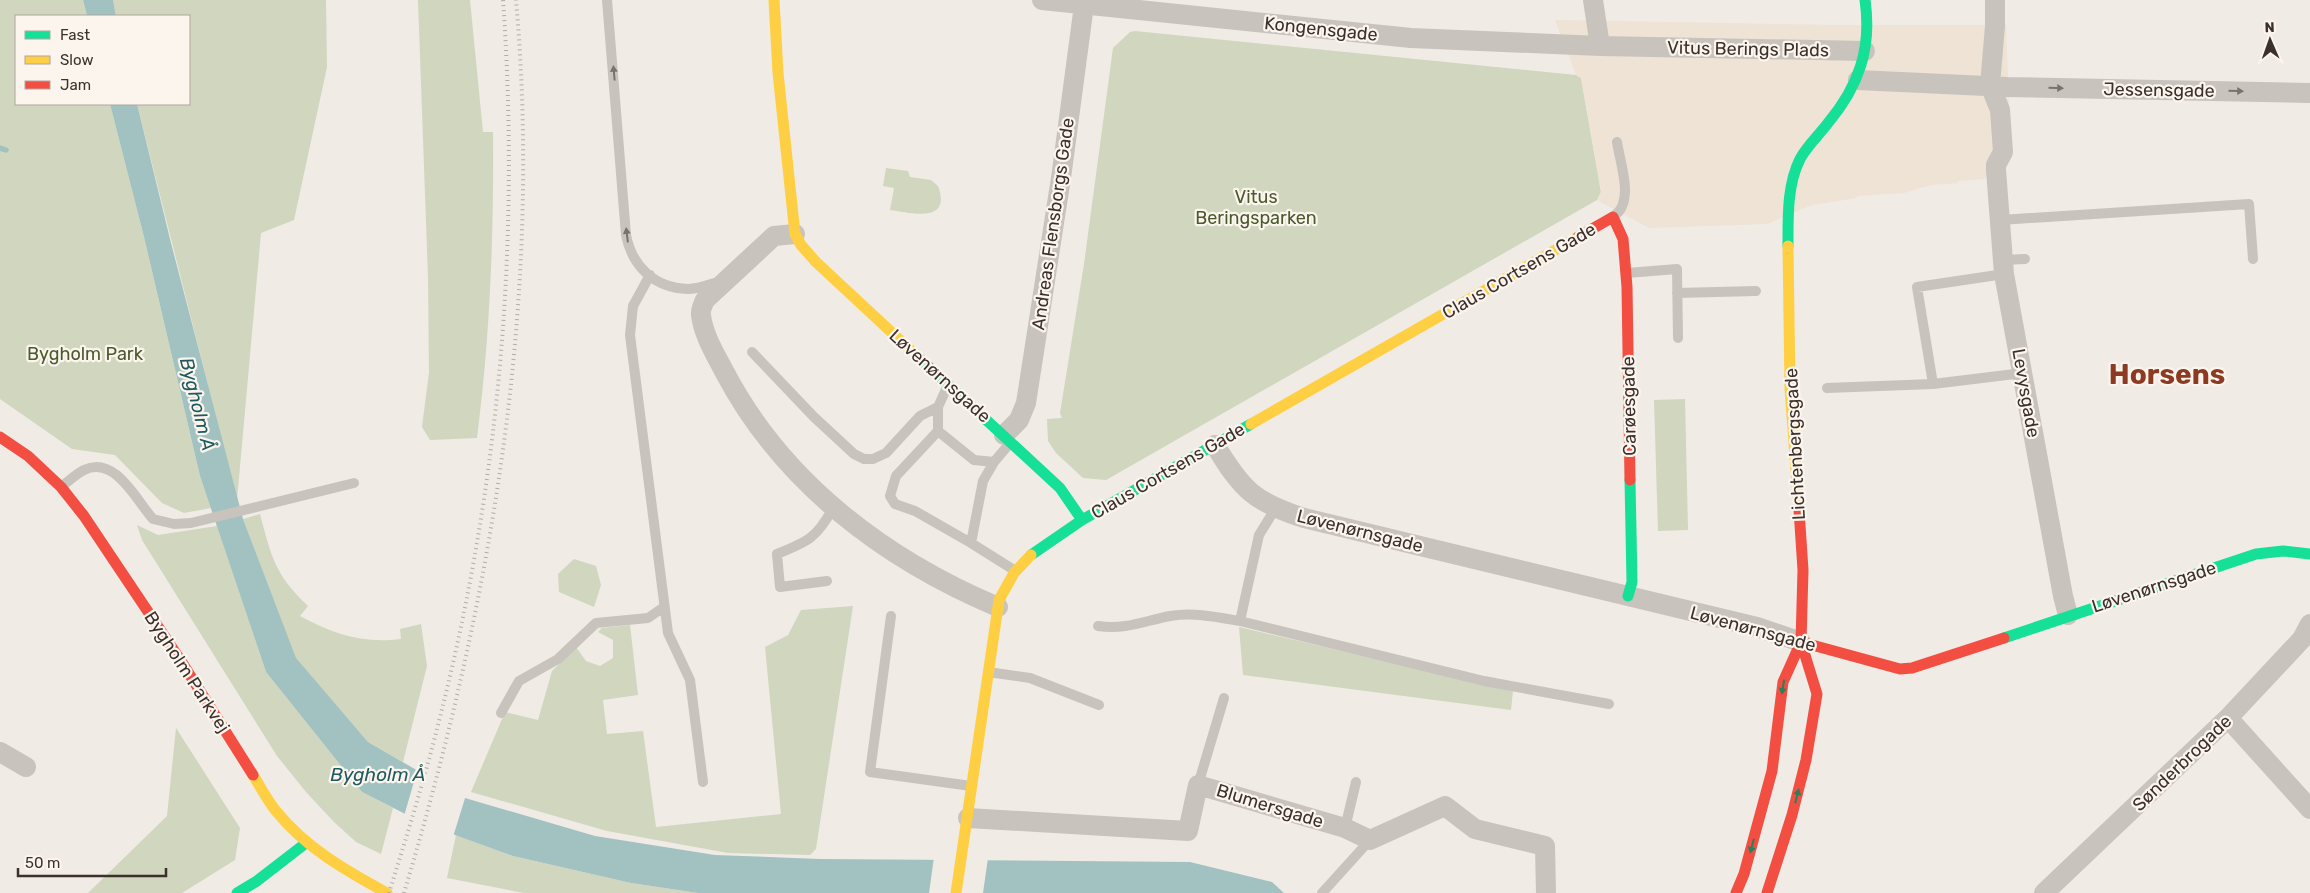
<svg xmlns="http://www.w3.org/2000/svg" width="2310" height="893" font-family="Rubik,sans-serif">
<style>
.green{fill:#d1d6bf}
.plaza{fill:#eee3d5}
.water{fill:#a1c2c1}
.pier{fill:#f0ebe5}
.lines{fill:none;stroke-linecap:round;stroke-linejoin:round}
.stream{stroke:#a1c2c1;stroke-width:5.5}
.lane{stroke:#c9c3be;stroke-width:10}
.street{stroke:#c9c3be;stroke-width:20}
.fast{stroke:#16e098;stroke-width:11}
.slow{stroke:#ffcf43;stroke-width:11}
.jam{stroke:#f24e42;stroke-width:11}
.rail{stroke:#b1aca8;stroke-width:4;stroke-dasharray:1 4;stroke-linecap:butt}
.oneway{fill:#7b726d}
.oneway2{fill:#2a7f5c}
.labels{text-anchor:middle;stroke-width:4.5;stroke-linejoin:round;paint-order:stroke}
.street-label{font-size:18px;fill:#3b302b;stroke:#fbf5ee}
.park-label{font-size:18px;fill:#4a5a2e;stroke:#fbf5ee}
.water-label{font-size:19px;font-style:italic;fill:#1f5a5e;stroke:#fbf5ee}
.town-label{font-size:28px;font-weight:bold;fill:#8c3b22;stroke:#fbf5ee}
</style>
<rect width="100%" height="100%" fill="#f0ebe5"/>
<!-- green -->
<path class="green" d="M0 0H83L87 16H16V104H110L144 237 200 476 211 508 184 513 162 503 115 455 72 449 0 399Z
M113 0H326L327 67 294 220 261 233 237 500 137 104H189V16H116Z
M418 0H470L483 132H493C494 235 490 337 477 438L430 440 422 427 429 372 428 278Z
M1135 31 1576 75 1581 78 1601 192 1597 200 1106 480 1083 478 1056 453 1048 441 1047 419 1062 418 1060 413 1084 264 1113 48 1130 32Z
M886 168 908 171 910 177 931 180 938 186C952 224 911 213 890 210L894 188 883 186Z
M1685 399 1688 530 1658 531 1654 400Z
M260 514C271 556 275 575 308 606L300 616C333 634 363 644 401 639L400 629 421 624 427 666 403 762 368 742 296 659 243 519Z
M137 525 158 535 217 526 266 672 362 792 393 808 381 854 356 842 334 822 306 792 277 756 142 540Z
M574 559 596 566 601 585 594 607 559 592 558 574Z
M853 606 816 849 810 855 728 853 607 831 471 792 505 712 538 720 552 671 576 647 586 661 600 666 613 658V640L598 632 602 628 630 625 638 695 603 700 607 734 643 731 656 827 781 814 765 647 788 635 801 610Z
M1239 627 1513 691 1511 710 1243 675Z
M176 728 240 828 235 860 182 893H88L167 816Z
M456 835 513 856 631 883 698 893H524L447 878Z"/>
<!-- plaza -->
<path class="plaza" d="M1555 20 1835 25H2006L2011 159 1984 179 1958 181V183L1931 185 1904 193 1857 196V198L1812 205 1767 224 1649 228 1597 200 1601 192 1581 78 1576 75Z"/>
<!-- water -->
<path class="water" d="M83 0H113L116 16H87Z
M110 104H137L171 243 243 519 296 658 368 742 465 798 595 836 715 855 820 859 1190 862 1272 882 1284 893H698L631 883 513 856 425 824 362 792 266 672 200 476 144 237Z"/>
<!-- pier -->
<path class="pier" d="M418 768 466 795 453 837 424 826 404 816Z
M934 857 988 858 983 893H929Z"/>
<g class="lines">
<!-- stream -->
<path class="stream" d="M0 148 6 150"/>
<!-- lane -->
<path class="lane" d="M607 0 626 235C632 266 654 288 688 289 698 289 708 285 718 282
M1614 216C1635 202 1620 163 1617 142
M2000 220 2249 204 2253 259
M2003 260 2025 259
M1627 273 1677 269 1678 338
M650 275 633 306 630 335 668 633 690 680 703 782
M1677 293 1756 291
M752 352 814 417 854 454 864 459H873L886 453 920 416 938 407
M1933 384 1917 287 2004 274
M948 385 938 407V431L896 476 890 496 895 504 915 511 971 543
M1827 388 1933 384 2023 373
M938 431 974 460 994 462
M1010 443 994 462 983 481 971 543 1014 570
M62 486C69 481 76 474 84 470 115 455 136 500 153 519L174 524 191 523 354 483
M827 581 780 587 777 554C807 542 817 538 833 508
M891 616 870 772 971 786
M1240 621 1259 535 1275 509
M1098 626C1126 630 1144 621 1170 616 1194 612 1217 617 1240 621L1484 681 1609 704
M988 672 1030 678 1099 705
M501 713 519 681 558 659 596 623 648 618 664 607
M1198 785 1224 698
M1345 828 1356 782
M1322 893 1370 840"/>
<!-- street -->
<path class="street" d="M1042 0 1411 38 1600 46 1865 51
M1593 0 1600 46
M1995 0V26L1990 85 2000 110 2003 152 1996 165V170L2004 274 2063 596 2068 615
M1858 80 2007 87 2310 93
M795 234 774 236 705 300C703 305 700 310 701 315 703 334 715 354 724 371 782 482 884 559 998 607
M1004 435 1019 420 1026 403 1061 178 1084 5
M1215 445C1242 490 1254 502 1304 518L1757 627 1801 642
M2228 718 2310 809
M0 752 26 767
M968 818 1188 831 1198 785 1345 828 1370 840 1445 806 1475 829 1545 846 1546 893
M2044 893 2228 718 2302 639 2310 624"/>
<!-- fast -->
<path class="fast" d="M1788 246C1788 217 1787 185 1800 159 1807 146 1819 135 1828 123 1859 86 1872 48 1865 0
M916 355 1060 488 1082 520
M1031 555 1082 520 1251 424
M1628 596 1632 582 1630 480
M2004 638 2256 554 2283 551 2310 554
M237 893 257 881 306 843"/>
<!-- slow -->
<path class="slow" d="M774 0 778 73 795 234 801 245 816 262 916 355
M1788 246 1790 388 1799 510
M1251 424 1578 237
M253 775C260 786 267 800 276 811 306 848 345 870 387 893
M956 893 999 600 1014 573 1031 555"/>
<!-- jam -->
<path class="jam" d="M1578 237 1613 217 1623 239 1627 287 1630 480
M0 437 28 456 61 487 84 516 181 661 253 775
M1801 642 1900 669 1912 668 2004 638
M1736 893 1744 874 1772 771 1783 682 1801 642
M1767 893 1792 815 1806 760 1817 694 1801 642 1803 570 1799 510"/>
<!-- rail -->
<path class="rail" d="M389 893C408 832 427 771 442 709 500 478 520 238 503 0
M404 893C491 603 543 303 516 0"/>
</g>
<!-- one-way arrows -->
<defs><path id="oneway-solid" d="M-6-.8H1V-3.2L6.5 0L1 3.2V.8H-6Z" transform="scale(1.25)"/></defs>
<g class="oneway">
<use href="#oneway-solid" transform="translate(614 73) rotate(-95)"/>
<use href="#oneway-solid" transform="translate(2056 88) rotate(1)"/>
<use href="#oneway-solid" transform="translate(2236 91) rotate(1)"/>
<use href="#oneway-solid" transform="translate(627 235) rotate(-97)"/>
</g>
<g class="oneway2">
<use href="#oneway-solid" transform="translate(1783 687) rotate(99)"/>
<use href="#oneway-solid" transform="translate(1797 796) rotate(-76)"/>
<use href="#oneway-solid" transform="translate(1752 846) rotate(105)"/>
</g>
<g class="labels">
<!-- street labels -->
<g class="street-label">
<text transform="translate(1321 29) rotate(6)" y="6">Kongensgade</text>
<text transform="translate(1748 49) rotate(1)" y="6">Vitus Berings Plads</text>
<text transform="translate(2159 90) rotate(1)" y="6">Jessensgade</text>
<text transform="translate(1053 224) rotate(-82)" y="6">Andreas Flensborgs Gade</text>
<text transform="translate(1519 271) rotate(-30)" y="6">Claus Cortsens Gade</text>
<text transform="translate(940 376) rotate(42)" y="6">Løvenørnsgade</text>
<text transform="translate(2026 393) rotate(80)" y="6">Levysgade</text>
<text transform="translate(1629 406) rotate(-91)" y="6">Carøesgade</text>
<text transform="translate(1795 444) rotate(-93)" y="6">Lichtenbergsgade</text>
<text transform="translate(1168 471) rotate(-30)" y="6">Claus Cortsens Gade</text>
<text transform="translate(1360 531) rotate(14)" y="6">Løvenørnsgade</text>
<text transform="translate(2154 587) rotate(-18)" y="6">Løvenørnsgade</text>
<text transform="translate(1753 629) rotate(15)" y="6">Løvenørnsgade</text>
<text transform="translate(187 672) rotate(57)" y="6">Bygholm Parkvej</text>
<text transform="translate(2182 763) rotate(-44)" y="6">Sønderbrogade</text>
<text transform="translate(1270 806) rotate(17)" y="6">Blumersgade</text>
</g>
<!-- park labels -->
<g class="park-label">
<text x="1256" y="203">Vitus<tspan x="1256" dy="21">Beringsparken</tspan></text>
<text x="85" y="360">Bygholm Park</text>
</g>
<!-- water labels -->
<g class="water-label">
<text transform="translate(198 404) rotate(76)" y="7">Bygholm Å</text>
<text x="378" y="781">Bygholm Å</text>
</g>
<!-- town labels -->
<g class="town-label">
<text x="2167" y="384">Horsens</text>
</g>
</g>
<!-- legend -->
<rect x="15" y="15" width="175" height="90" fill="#fbf5ee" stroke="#aea6a0"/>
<rect x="25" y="31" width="25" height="8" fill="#16e098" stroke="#aea6a0"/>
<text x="60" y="40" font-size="15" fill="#3b302b">Fast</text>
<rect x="25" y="56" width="25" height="8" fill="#ffcf43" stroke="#aea6a0"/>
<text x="60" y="65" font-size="15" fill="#3b302b">Slow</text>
<rect x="25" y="81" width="25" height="8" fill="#f24e42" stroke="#aea6a0"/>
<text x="60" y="90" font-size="15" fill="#3b302b">Jam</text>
<!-- north arrow -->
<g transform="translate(2270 40) rotate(358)" stroke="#fbf5ee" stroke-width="4" paint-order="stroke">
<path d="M0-4L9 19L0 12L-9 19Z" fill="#3b302b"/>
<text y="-8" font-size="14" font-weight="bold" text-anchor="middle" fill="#3b302b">N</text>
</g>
<!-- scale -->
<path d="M18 868v8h148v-8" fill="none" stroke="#3b302b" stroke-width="2.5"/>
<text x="25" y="868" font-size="15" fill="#3b302b" stroke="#fbf5ee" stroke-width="4" paint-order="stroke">50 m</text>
</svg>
